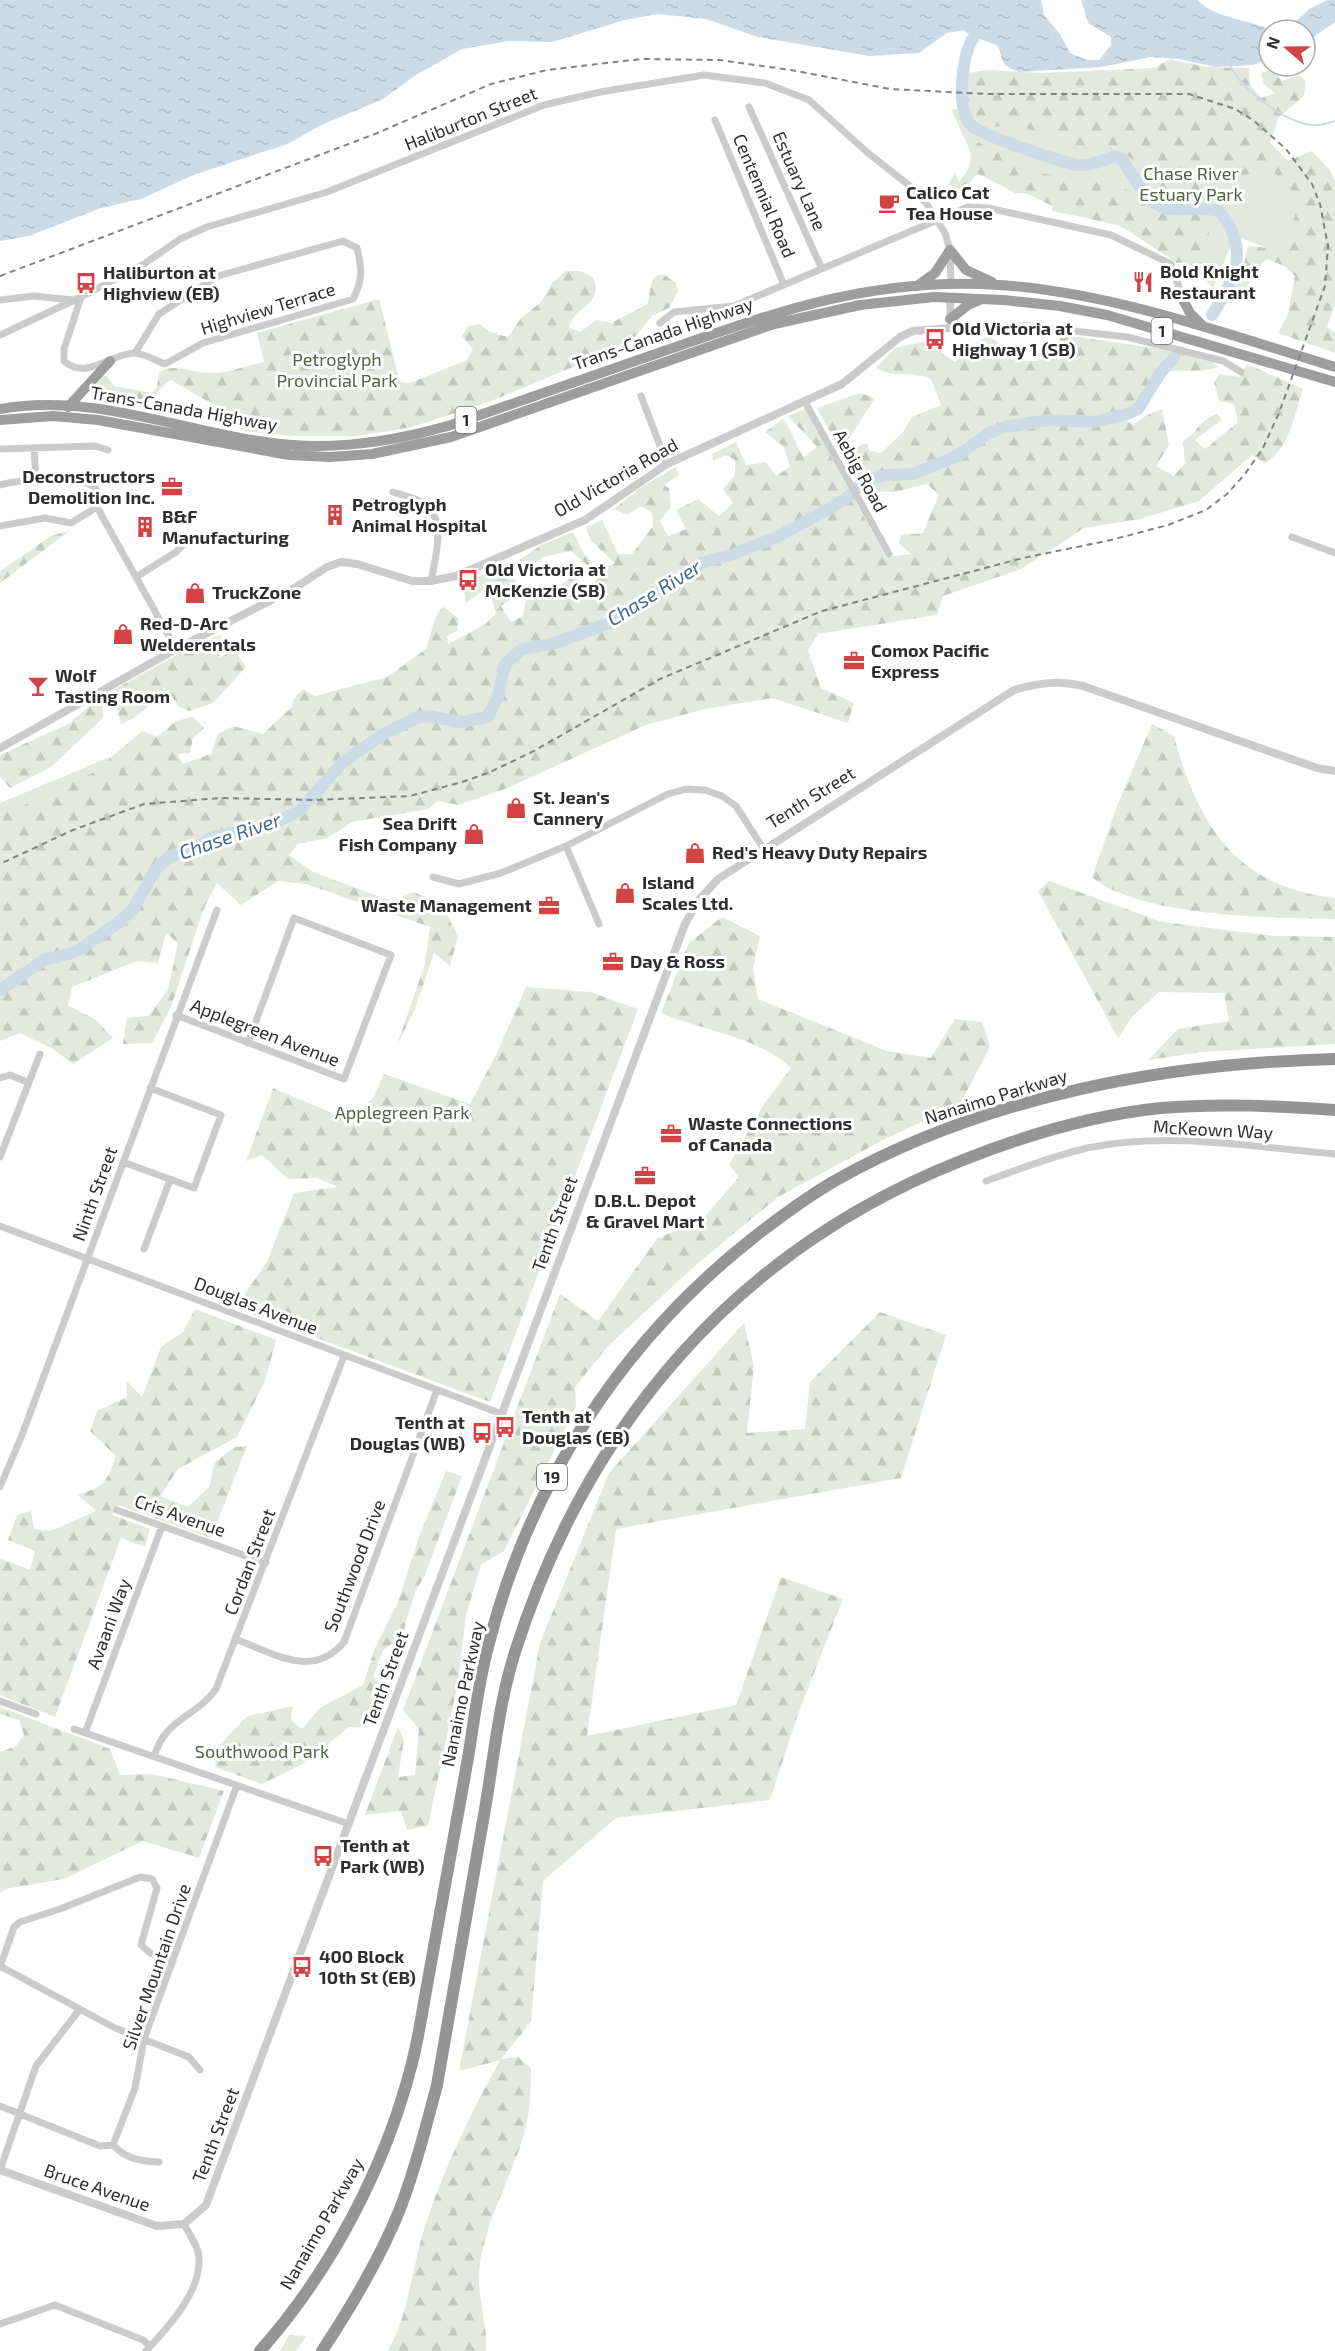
<svg xmlns="http://www.w3.org/2000/svg" width="1335" height="2351" font-family="'Exo 2',sans-serif">
<style>
.green{fill:#e3eadd}
.forest{fill:url(#forest-firs)}
.water{fill:url(#water-ripples)}
.lines{fill:none;stroke-linecap:round;stroke-linejoin:round}
.stream{stroke:#cbdbe8;stroke-width:2}
.river{stroke:#cbdbe8;stroke-width:12}
.minor{stroke:#cbcbcb;stroke-width:7}
.tertiary{stroke:#cbcbcb;stroke-width:8}
.trunk{stroke:#9e9e9e;stroke-width:10}
.motorway{stroke:#959595;stroke-width:12}
.rail{stroke:#838383;stroke-width:2;stroke-dasharray:6 4.5;stroke-linecap:butt}
.labels{text-anchor:middle;stroke-width:6;stroke-linejoin:round;paint-order:stroke}
.shield{fill:#fff;stroke:#6d6d6d;stroke-width:1.5}
.shield-label{font-size:16px;font-weight:bold;fill:#2e2e2e}
.street-label{font-size:18px;fill:#2e2e2e;stroke:#fff}
.park-label{font-size:18px;fill:#4f6540;stroke:#fff}
.poi-label{font-size:18px;font-weight:bold;fill:#2e2e2e;stroke:#fff;text-anchor:start}
.water-label{font-size:20px;font-style:italic;fill:#446a88;stroke:#fff}
</style>
<defs>
<pattern id="forest-firs" width="22" height="20" patternUnits="userSpaceOnUse" patternTransform="scale(1.5)"><rect width="22" height="20" fill="#e3eadd"/><path d="M5 1l3.5 6h-7zM16 11l3.5 6h-7z" fill="#c3c9be"/></pattern>
<pattern id="water-ripples" width="26" height="14" patternUnits="userSpaceOnUse" patternTransform="scale(1.5)"><rect width="26" height="14" fill="#cbdbe8"/><path d="M2 4q2-2 4 0t4 0M15 11q2-2 4 0t4 0" fill="none" stroke="#afbcc7"/></pattern>
</defs>
<rect width="100%" height="100%" fill="#fff"/>
<!-- green -->
<path class="green" d="M951 109 1199 117 1295 185 1310 264 1235 236 1213 288 1177 253 1112 223 1052 211 1054 195 1015 193 981 175Z
M143 743 0 846V803Z"/>
<!-- forest -->
<path class="forest" d="M1170 59 1207 67 1249 68 1250 85 1261 98 1275 93 1264 84 1261 73 1272 70 1282 81 1299 75 1306 81 1304 96 1279 117 1270 142 1288 161 1312 151 1329 169 1335 181V304L1327 327 1335 333V353L1278 333 1288 314 1295 276 1284 266 1267 259 1256 270 1242 296 1231 293 1243 268 1248 246 1270 248C1296 227 1296 225 1294 193L1272 170 1237 176 1200 194 1194 210 1210 230 1207 240 1191 262 1177 263 1121 226 1069 214 1003 182 977 174 970 182 969 189 965 191 948 185 955 173 959 182C969 170 973 163 969 147L975 141 1001 153 1015 165 1056 177H1086L1104 185H1120L1156 212 1164 196 1152 171 1119 151 1070 145 1017 125 992 127 975 121 968 104V73L987 70 1041 73 1154 68Z
M566 271H580L593 277C604 306 576 304 569 327L580 332 597 320 611 323 648 304 651 284 655 276 663 274 676 283 678 291 669 308 652 316 635 337 590 360 489 402 412 427 357 436H292L245 431 216 413V406L171 380C161 386 158 394 149 401 138 410 104 404 93 396L91 391 103 376H107L114 386 152 393 157 387 159 373C172 362 193 373 209 373 226 374 247 365 264 362L257 333 379 299 400 382 410 383 467 360 473 349 462 336 468 326 480 324 490 332 508 337 521 318 541 302 552 283Z
M1062 335 1155 348 1212 362 1219 367C1202 373 1184 370 1166 371L1141 405 1125 419 1133 425 1147 415 1162 409 1169 445 1156 466 1174 476 1185 463 1183 441C1200 431 1196 422 1217 414L1222 420 1195 440 1205 449 1238 422 1234 404 1219 401 1214 383 1219 374 1239 377 1247 364 1303 389C1295 413 1289 450 1265 463L1252 455 1199 501 1140 519 1084 528 1021 569 943 596 937 615 818 634 808 650 821 688 854 703 848 723 773 698 705 709 646 725 505 789 458 805 438 801 428 809 352 822 328 838 298 844 289 855 313 872 391 901 414 892 442 905 458 936 450 966 434 953 415 1009 396 1048 425 964 430 927 306 884 278 881 241 905 217 883 204 908 171 1007 152 1043 123 1044 127 1018 148 1016 168 990 178 943 166 933 158 963 137 961 72 987 68 1005 96 1020 113 1038 73 1064 53 1049 20 1033 0 1041V815L41 798 105 767 107 761 142 731 157 737 176 721 193 717 204 728 193 738 190 753 177 754 183 764 211 754 218 734 234 726 263 734 292 707 293 700 303 689 315 696 387 677 426 649 436 616 443 606 459 619 457 631 447 636 448 644 484 625 496 614 490 591 481 592 466 603 463 584 509 562 518 570 515 577 517 595 501 606 511 622 523 616 526 601C543 591 560 587 575 575L587 589 596 580 586 564 571 551 543 557 528 569 519 560 541 545 573 532 583 552 599 571 615 563 591 541 586 527 602 520 618 554H632L653 526 652 513 641 506 627 515 614 509 643 486 676 467 679 475 664 485 669 488 671 507 660 521 668 536 686 529 676 510 698 499 719 516 733 503 723 489 735 475V460L726 455 713 461 712 454 736 442 746 465 766 462 776 476 790 467 784 447 765 432 783 419C793 431 795 445 804 457L817 447 788 416 805 409 886 557 911 554 899 543 901 535 923 533 939 495 927 484 895 492 862 491 817 408 859 393 875 398 848 440 854 448 867 443 870 451 881 453 903 432 912 417 941 405 931 379C907 369 898 380 876 368L895 348 936 339 944 355 955 362 974 344 987 336 998 342V357C1032 361 1045 370 1062 335Z
M71 530 0 583V571L51 536Z
M221 635 219 658 234 650 246 667 213 703 189 711 178 706 168 690 134 718 121 724 115 703 103 706V718L51 767 10 788 0 777V755L70 723 97 699 186 650 203 652 212 638Z
M1152 724 1174 736C1198 826 1236 887 1335 898V919C1273 918 1140 917 1092 877L1117 806Z
M1049 881 1162 922 1273 936 1335 937V1044L1202 1052 1148 1060 1178 1029 1229 1021 1224 993 1159 992 1132 1017 1118 1038 1038 891Z
M722 917 760 936 753 968 758 999 887 1051 931 1058 955 1019 982 1022 990 1047 960 1104 883 1140 778 1197 697 1264 608 1346 575 1387 576 1407 504 1551 481 1565 466 1615 458 1682 428 1826 407 1830 401 1811 365 1815 398 1727 404 1739 398 1777 415 1775 419 1729 403 1710 560 1294 598 1321 657 1239 677 1230 694 1229 739 1177 729 1165 764 1104 791 1068C757 1036 703 1031 661 1013L689 943Z
M526 987 590 992 638 1009 490 1402 204 1296 208 1287 242 1298 267 1262 294 1193 338 1187 317 1178 288 1179 262 1155 246 1161 273 1088 351 1121 374 1096 384 1074 470 1104 496 1055Z
M195 1309 276 1340 265 1381 237 1437 178 1469 160 1496 188 1507 210 1486 214 1463 234 1447 247 1446 211 1538 118 1505 112 1515 150 1529 145 1547 121 1538 55 1717 0 1695V1558L30 1570 35 1551 8 1540 17 1515 31 1511 34 1529 51 1531 96 1511 78 1495C105 1486 107 1482 116 1456L90 1431 97 1411 127 1397 126 1380 142 1397 161 1347 183 1332Z
M880 1312 946 1335 901 1478 616 1529 587 1736 736 1705 781 1577 843 1599 798 1714 770 1800 616 1818 543 1881 531 2022 501 2059 518 2057 531 2068C531 2081 530 2110 527 2123 516 2170 487 2215 480 2263 475 2293 488 2322 486 2351H388C410 2311 412 2265 426 2223 445 2166 471 2113 500 2060L459 2071 540 1643 609 1473 744 1323 754 1366 747 1433 805 1429 810 1382Z
M446 1471 462 1476 425 1575 415 1592 402 1636 383 1650 373 1677 383 1686 367 1727H349L303 1764 262 1784 215 1767 217 1748 247 1716 293 1706 291 1720 302 1729 320 1708 363 1685 375 1648 398 1602 420 1534Z
M0 1707 110 1749 120 1775 152 1774 224 1791 199 1858 143 1841 64 1879 5 1889 0 1893V1752L16 1746 24 1735 19 1720 0 1714Z
M289 2335 306 2336 296 2351H280Z"/>
<!-- water -->
<path class="water" d="M0 0H1041L1044 15 1060 34 1070 53 1087 60H1099L1111 45V37L1088 23 1081 0H1197C1217 19 1247 19 1271 30H1269V59L1253 65 1215 67 1179 59 1151 57 1101 67 1019 72C998 64 1005 61 997 45L974 37 963 30 947 33 919 53 869 56 758 37 706 19 657 14 625 20 552 42 509 41 462 49 416 75 383 99 319 126 288 144 196 174 141 199 101 208 29 236 0 241Z
M1327 0H1335V22L1305 43V30H1287L1309 9Z"/>
<g class="lines">
<!-- stream -->
<path class="stream" d="M1231 67C1242 90 1286 123 1312 125 1319 126 1328 123 1335 121"/>
<!-- river -->
<path class="river" d="M974 37C961 55 956 108 971 125 981 135 1062 163 1079 165 1091 166 1102 161 1114 156L1121 159C1135 176 1147 209 1173 209 1190 209 1202 207 1219 211 1251 249 1235 278 1212 315
M0 990 44 960 69 954 82 948 119 922 133 909 156 869 169 857 194 848 212 837 274 823 299 811 343 762 387 732 419 717 428 716 461 722 488 717 498 697 505 664 522 649 552 644 610 623 634 610 703 562 731 555 777 537 827 510 848 497 864 481 887 475 913 474 957 456 989 433 1004 427 1049 420 1092 422 1128 414 1138 409 1161 372 1174 358"/>
<!-- minor -->
<path class="minor" d="M749 107 821 267
M715 120 784 285
M81 297 64 349V361C86 381 110 354 134 353 143 353 157 361 165 364L203 343 353 299C363 280 362 269 357 248L343 241 218 276 159 314 135 353
M0 300 34 296 73 300
M660 323 674 312 734 306 968 207 988 208 1111 235 1171 264 1183 300
M951 328 1029 326 1127 337 1223 361 1241 372
M0 335 81 297 144 264 180 239 207 227 327 192 544 105 600 92 704 75 765 83 809 100 868 153 910 186 926 203 945 233 950 250 951 284
M641 396 667 464
M805 402 889 554
M34 448 36 481
M0 449 95 446 108 450
M0 485C17 480 84 475 95 488 99 494 98 500 97 507L176 649
M393 492C403 495 417 498 425 504 447 520 435 559 431 581
M0 526 45 518 71 523 97 507
M1292 537 1335 553
M136 577 176 552 190 538
M566 846 599 924
M433 877 459 884 501 873 566 846 668 794 686 789 705 790 722 796 736 806 763 848
M176 1015 344 1079 391 955 294 918 248 1043
M0 1078 10 1075 27 1082
M0 1157 40 1054
M123 1162 194 1188 221 1115 150 1088
M986 1181C1019 1169 1053 1156 1087 1148 1168 1131 1253 1147 1335 1154
M0 1226 502 1414
M144 1249 170 1180
M0 1487 22 1435 217 910
M117 1510 266 1563
M235 1639C274 1653 312 1680 344 1642L437 1390
M0 1701 36 1714
M74 1729 349 1824
M85 1733 162 1526
M154 1757C165 1718 195 1718 216 1689L344 1356
M0 1966 115 2028 189 2057 200 2070
M0 1967 14 1927 20 1922 60 1909 140 1877 152 1879 157 1888 141 1945 150 1953 173 1961
M0 2106 100 2146 113 2145
M159 2162C140 2161 126 2159 113 2145L135 2088 144 2039 237 1785
M0 2170 36 2066 80 2009
M0 2324 55 2305 143 2340 150 2346
M146 2351C167 2328 201 2293 199 2258 199 2247 189 2234 184 2224"/>
<!-- tertiary -->
<path class="tertiary" d="M0 748 176 649 293 589 327 567 341 562 357 564 412 581H431L456 576 585 520 667 464 842 384 900 337 913 331 951 328 950 297
M0 2170 157 2226 184 2224 206 2205 685 924 698 901 718 879 1014 690C1039 683 1058 680 1083 686L1317 768 1335 771"/>
<!-- trunk -->
<path class="trunk" d="M917 286 935 273 950 250 966 270 992 282
M1183 300 1190 313 1204 327
M950 319 968 305 980 300
M68 407 110 361
M0 409C100 391 195 438 293 445 347 449 399 440 451 425 522 400 593 375 664 351 778 311 877 276 1000 285 1114 293 1226 334 1335 367
M0 420 53 416 98 420 289 455 330 457 372 454 451 437 774 324 860 305 934 297 1003 300 1060 306 1107 315 1335 382"/>
<!-- motorway -->
<path class="motorway" d="M260 2351C331 2271 386 2166 412 2063 419 2036 423 2007 428 1980 441 1906 454 1832 468 1758 474 1722 478 1684 488 1647 529 1484 621 1342 753 1238 780 1217 808 1196 838 1179 987 1096 1166 1063 1335 1059
M322 2351C351 2307 380 2259 400 2209 415 2169 426 2127 437 2085 453 1993 469 1901 485 1809 494 1757 499 1702 515 1652 588 1423 737 1249 963 1160 1026 1135 1093 1115 1161 1108 1218 1103 1277 1106 1335 1110"/>
<!-- rail -->
<path class="rail" d="M0 276 375 134 491 84 547 70 641 59 719 60 791 70 890 89 987 94H1189L1235 109 1253 120 1286 149 1312 184 1320 204 1328 246 1325 286 1279 413 1263 448 1245 474 1227 494 1206 510 1168 525 1111 540 1023 558 822 611 660 679 532 752 488 773 462 782 410 796 314 800 221 798 144 804 73 830 0 864"/>
</g>
<!-- icons -->
<defs>
<symbol id="cafe-bare" viewBox="-9 -9 18 18"><path d="M-5.5-4.5H6V0H3Q3 3.5 0 3.5H-2.5Q-5.5 3.5-5.5 0ZM3-3.2v2h1.7v-2ZM-6 4.5H4V6H-6Z" fill="#d34244" stroke="#fff" stroke-width="2.5" paint-order="stroke"/></symbol>
<symbol id="restaurant-bare" viewBox="-9 -9 18 18"><path d="M-5-6h1v4h1v-4h1v4h1v-4h1v5L-1.5 .5V6h-2V.5L-5-1ZM5-6V6H3V1.5H1.5Q1.5-4 5-6Z" fill="#d34244" stroke="#fff" stroke-width="2.5" paint-order="stroke"/></symbol>
<symbol id="bus-bare" viewBox="-9 -9 18 18"><path d="M-5-6H5V4H4V6H2V4H-2V6H-4V4H-5ZM-3.5-4V0h7V-4ZM-3.5 1.2v1.5H-2V1.2ZM2 1.2v1.5H3.5V1.2Z" fill="#d34244" stroke="#fff" stroke-width="2.5" paint-order="stroke"/></symbol>
<symbol id="office-bare" viewBox="-9 -9 18 18"><path d="M-6-3h4V-5.5h4V-3h4V5H-6ZM-1-4.5V-3h2v-1.5ZM-6 0V1H6V0Z" fill="#d34244" stroke="#fff" stroke-width="2.5" paint-order="stroke"/></symbol>
<symbol id="building-bare" viewBox="-9 -9 18 18"><path d="M-4-6H4V6H1V3H-1V6H-4ZM-2.5-4.3h1.7v1.8h-1.7ZM.8-4.3h1.7v1.8H.8ZM-2.5-1h1.7V.8h-1.7ZM.8-1h1.7V.8H.8Z" fill="#d34244" stroke="#fff" stroke-width="2.5" paint-order="stroke"/></symbol>
<symbol id="shop-bare" viewBox="-9 -9 18 18"><path d="M-5-2.5h2.3a2.7 3.5 0 0 1 5.4 0H5L5.5 6h-11ZM-1.5-2.5h3a1.5 2.3 0 0 0-3 0Z" fill="#d34244" stroke="#fff" stroke-width="2.5" paint-order="stroke"/></symbol>
<symbol id="bar-bare" viewBox="-9 -9 18 18"><path d="M-6-5H6L.8 .8V4.5H3.5V6h-7V4.5H-.8V.8Z" fill="#d34244" stroke="#fff" stroke-width="2.5" paint-order="stroke"/></symbol>
</defs>
<g fill-rule="evenodd">
<use href="#cafe-bare" x="874" y="188" width="30" height="30"/>
<use href="#restaurant-bare" x="1128" y="267" width="30" height="30"/>
<use href="#bus-bare" x="71" y="268" width="30" height="30"/>
<use href="#bus-bare" x="920" y="324" width="30" height="30"/>
<use href="#office-bare" x="157" y="472" width="30" height="30"/>
<use href="#building-bare" x="320" y="500" width="30" height="30"/>
<use href="#building-bare" x="130" y="512" width="30" height="30"/>
<use href="#bus-bare" x="453" y="565" width="30" height="30"/>
<use href="#shop-bare" x="180" y="578" width="30" height="30"/>
<use href="#shop-bare" x="108" y="619" width="30" height="30"/>
<use href="#office-bare" x="839" y="646" width="30" height="30"/>
<use href="#bar-bare" x="23" y="671" width="30" height="30"/>
<use href="#shop-bare" x="501" y="793" width="30" height="30"/>
<use href="#shop-bare" x="459" y="819" width="30" height="30"/>
<use href="#shop-bare" x="680" y="838" width="30" height="30"/>
<use href="#shop-bare" x="610" y="878" width="30" height="30"/>
<use href="#office-bare" x="534" y="891" width="30" height="30"/>
<use href="#office-bare" x="598" y="947" width="30" height="30"/>
<use href="#office-bare" x="656" y="1119" width="30" height="30"/>
<use href="#office-bare" x="630" y="1161" width="30" height="30"/>
<use href="#bus-bare" x="490" y="1412" width="30" height="30"/>
<use href="#bus-bare" x="467" y="1418" width="30" height="30"/>
<use href="#bus-bare" x="308" y="1841" width="30" height="30"/>
<use href="#bus-bare" x="287" y="1952" width="30" height="30"/>
</g>
<g class="labels">
<!-- shield labels -->
<g class="shield">
<rect x="1151.5" y="318" width="21" height="26" rx="4.5"/>
<rect x="455.5" y="407" width="21" height="26" rx="4.5"/>
<rect x="537" y="1464" width="30" height="26" rx="4.5"/>
</g>
<g class="shield-label">
<text x="1162" y="337">1</text>
<text x="466" y="426">1</text>
<text x="552" y="1483">19</text>
</g>
<!-- street labels -->
<g class="street-label">
<text transform="translate(471 119) rotate(-22)" y="6">Haliburton Street</text>
<text transform="translate(799 181) rotate(66)" y="6">Estuary Lane</text>
<text transform="translate(764 196) rotate(67)" y="6">Centennial Road</text>
<text transform="translate(268 309) rotate(-17)" y="6">Highview Terrace</text>
<text transform="translate(663 334) rotate(-19)" y="6">Trans-Canada Highway</text>
<text transform="translate(184 409) rotate(10)" y="6">Trans-Canada Highway</text>
<text transform="translate(860 471) rotate(61)" y="6">Aebig Road</text>
<text transform="translate(616 478) rotate(-30)" y="6">Old Victoria Road</text>
<text transform="translate(811 798) rotate(-32)" y="6">Tenth Street</text>
<text transform="translate(265 1033) rotate(21)" y="6">Applegreen Avenue</text>
<text transform="translate(996 1097) rotate(-17)" y="6">Nanaimo Parkway</text>
<text transform="translate(1213 1130) rotate(3)" y="6">McKeown Way</text>
<text transform="translate(95 1194) rotate(-70)" y="6">Ninth Street</text>
<text transform="translate(555 1224) rotate(-70)" y="6">Tenth Street</text>
<text transform="translate(256 1306) rotate(21)" y="6">Douglas Avenue</text>
<text transform="translate(180 1516) rotate(19)" y="6">Cris Avenue</text>
<text transform="translate(250 1562) rotate(-69)" y="6">Cordan Street</text>
<text transform="translate(355 1566) rotate(-69)" y="6">Southwood Drive</text>
<text transform="translate(109 1624) rotate(-70)" y="6">Avaani Way</text>
<text transform="translate(386 1679) rotate(-70)" y="6">Tenth Street</text>
<text transform="translate(463 1694) rotate(-78)" y="6">Nanaimo Parkway</text>
<text transform="translate(157 1967) rotate(-71)" y="6">Silver Mountain Drive</text>
<text transform="translate(216 2135) rotate(-69)" y="6">Tenth Street</text>
<text transform="translate(97 2188) rotate(19)" y="6">Bruce Avenue</text>
<text transform="translate(322 2224) rotate(-60)" y="6">Nanaimo Parkway</text>
</g>
<!-- park labels -->
<g class="park-label">
<text x="1191" y="180">Chase River<tspan x="1191" dy="21">Estuary Park</tspan></text>
<text x="337" y="366">Petroglyph<tspan x="337" dy="21">Provincial Park</tspan></text>
<text x="402" y="1119">Applegreen Park</text>
<text x="262" y="1758">Southwood Park</text>
</g>
<!-- poi labels -->
<g class="poi-label">
<text x="906" y="199">Calico Cat<tspan x="906" dy="21">Tea House</tspan></text>
<text x="1160" y="278">Bold Knight<tspan x="1160" dy="21">Restaurant</tspan></text>
<text x="103" y="279">Haliburton at<tspan x="103" dy="21">Highview (EB)</tspan></text>
<text x="952" y="335">Old Victoria at<tspan x="952" dy="21">Highway 1 (SB)</tspan></text>
<text x="155" y="483" text-anchor="end">Deconstructors<tspan x="155" dy="21">Demolition Inc.</tspan></text>
<text x="352" y="511">Petroglyph<tspan x="352" dy="21">Animal Hospital</tspan></text>
<text x="162" y="523">B&amp;F<tspan x="162" dy="21">Manufacturing</tspan></text>
<text x="485" y="576">Old Victoria at<tspan x="485" dy="21">McKenzie (SB)</tspan></text>
<text x="212" y="599">TruckZone</text>
<text x="140" y="630">Red-D-Arc<tspan x="140" dy="21">Welderentals</tspan></text>
<text x="871" y="657">Comox Pacific<tspan x="871" dy="21">Express</tspan></text>
<text x="55" y="682">Wolf<tspan x="55" dy="21">Tasting Room</tspan></text>
<text x="533" y="804">St. Jean's<tspan x="533" dy="21">Cannery</tspan></text>
<text x="457" y="830" text-anchor="end">Sea Drift<tspan x="457" dy="21">Fish Company</tspan></text>
<text x="712" y="859">Red's Heavy Duty Repairs</text>
<text x="642" y="889">Island<tspan x="642" dy="21">Scales Ltd.</tspan></text>
<text x="532" y="912" text-anchor="end">Waste Management</text>
<text x="630" y="968">Day &amp; Ross</text>
<text x="688" y="1130">Waste Connections<tspan x="688" dy="21">of Canada</tspan></text>
<text x="645" y="1207" text-anchor="middle">D.B.L. Depot<tspan x="645" dy="21">&amp; Gravel Mart</tspan></text>
<text x="522" y="1423">Tenth at<tspan x="522" dy="21">Douglas (EB)</tspan></text>
<text x="465" y="1429" text-anchor="end">Tenth at<tspan x="465" dy="21">Douglas (WB)</tspan></text>
<text x="340" y="1852">Tenth at<tspan x="340" dy="21">Park (WB)</tspan></text>
<text x="319" y="1963">400 Block<tspan x="319" dy="21">10th St (EB)</tspan></text>
</g>
<!-- water labels -->
<g class="water-label">
<text transform="translate(654 593) rotate(-32)" y="7">Chase River</text>
<text transform="translate(230 836) rotate(-19)" y="7">Chase River</text>
</g>
</g>
<!-- north arrow -->
<g transform="translate(1287 48) rotate(290)"><circle r="28" fill="#ffffff" stroke="#ababab" stroke-width="1.5"/>
<path d="M0-4.5L10 22L0 15L-10 22Z" fill="#d34244"/>
<text y="-9" font-size="16" font-weight="bold" text-anchor="middle" fill="#2e2e2e">N</text>
</g>
</svg>
